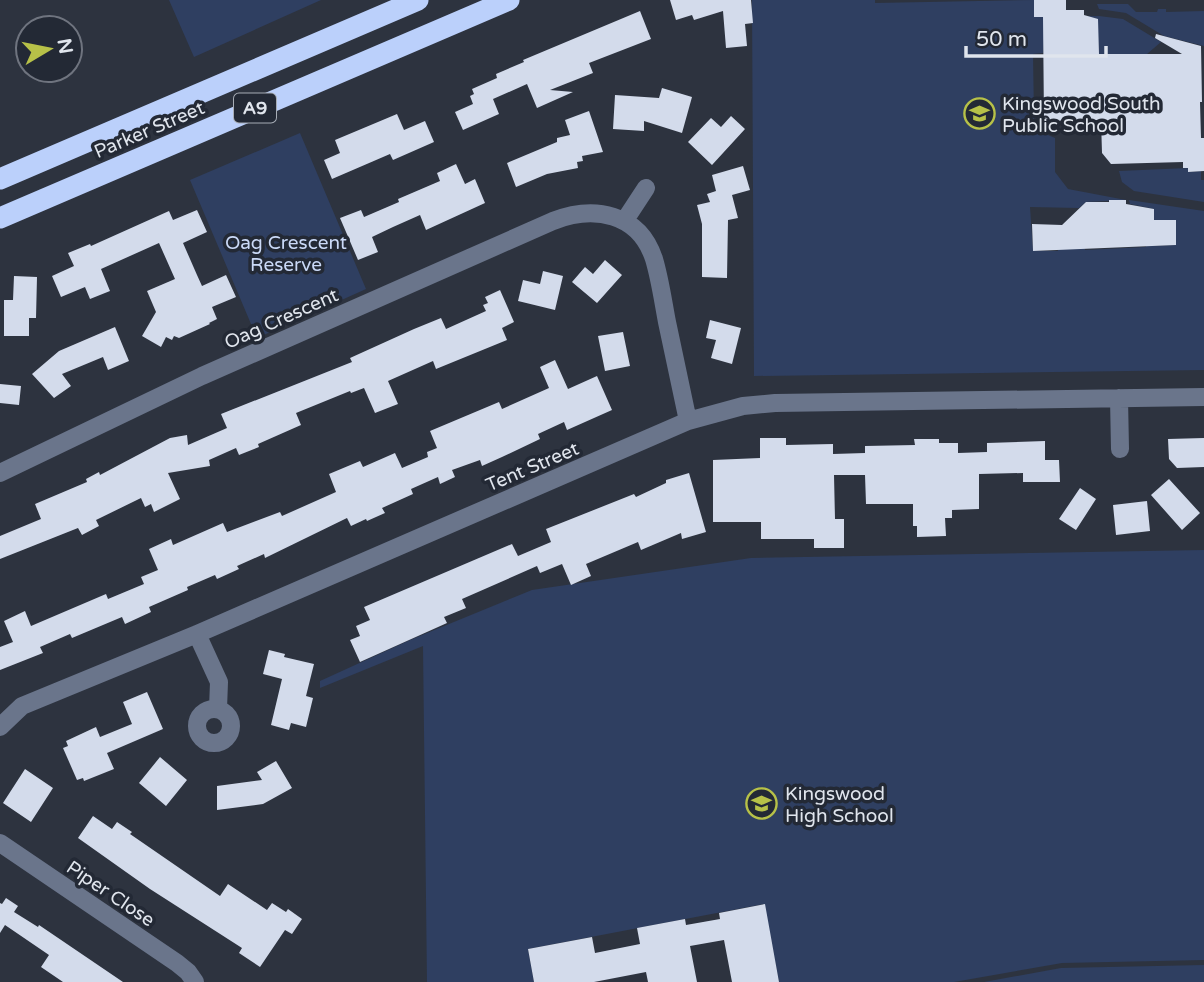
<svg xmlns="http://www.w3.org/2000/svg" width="1204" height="982" font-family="'Varela Round',sans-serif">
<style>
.green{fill:#2f3f61}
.building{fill:#d3dbeb}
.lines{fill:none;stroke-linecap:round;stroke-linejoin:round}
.minor{stroke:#6a758b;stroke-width:18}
.highway{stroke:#bbd0fb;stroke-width:21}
.labels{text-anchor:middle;stroke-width:7;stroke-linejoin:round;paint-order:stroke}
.shield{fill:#232935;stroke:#a7adb6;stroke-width:2}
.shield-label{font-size:18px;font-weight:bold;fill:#e0e5ed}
.poi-label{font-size:19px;fill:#e0e5ed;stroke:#232935;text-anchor:start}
.street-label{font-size:19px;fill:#e0e5ed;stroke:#232935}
.park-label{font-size:19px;fill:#cad9f7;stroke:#232935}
</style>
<rect width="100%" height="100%" fill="#2d333f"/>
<!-- green -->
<path class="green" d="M169 0H321L194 57Z
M752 0H875V3L1034 0V17L1099 16 1123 19 1161 42 1147 54H1099L1098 39 1044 40 1043 53 1033 54 1034 118 1041 132 1055 138V172L1068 189 1126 200 1086 202 1079 208 1030 207 1033 251H1058V231L1083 222 1085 250 1146 247 1145 220 1148 218 1149 246 1176 245V220H1154V209L1130 204 1129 200 1204 211V370L754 376Z
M1097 4H1128L1136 12H1157L1158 9H1166V12L1204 11V46L1164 36 1126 13 1099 9Z
M300 133 366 289 257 338 190 180Z
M1188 168 1189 172 1201 171V180H1204V202L1134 191 1122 182 1119 171Z
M1204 550V960L1062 963 954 982H779L764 904 528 949 534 982H427L423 646 320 688V681L410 640 532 590 751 558Z
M1204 965V982H984L1061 968Z"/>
<!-- building -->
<path class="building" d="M670 0H751L753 23 745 24 747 46 726 48 723 11 694 20 692 15 676 20Z
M1034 0H1066V10H1084V15L1098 19 1099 54H1182L1155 38 1156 34 1201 46 1202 102H1200L1201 138H1204V171L1188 172V168H1183V162L1111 164 1102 153 1101 120 1044 121 1043 17H1034Z
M640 11 651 39 589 63 593 73 550 90 573 92 537 108 527 84 493 99 499 114 463 130 455 112 473 104 470 96 474 94 472 89 497 78 496 74 524 62 523 60Z
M662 88 692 97 682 133 644 121V131L613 129 615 95 659 98Z
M589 111 603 152 582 156 583 161 577 162 578 168 547 174 516 187 507 163 557 142V138L570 135 565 120Z
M397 114 404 130 425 121 434 142 393 160 390 154 332 179 324 160 340 153 335 140Z
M731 116 745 129 712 165 688 142 711 118 721 127Z
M456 164 465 184 475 179 485 203 426 230 420 215 393 227 372 237 378 252 358 260 340 218 361 210 364 217 399 202 398 199 440 181 437 173Z
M743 166 750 190 732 195 738 218 728 220 727 278 702 277V224L697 205 710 202 707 194 716 191 712 175Z
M1109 200H1126V204L1154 209V220H1176V245L1033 251 1032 224 1062 225 1086 202H1109Z
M197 210 207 232 183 243 197 275 202 286 226 275 236 297 212 307 217 319 209 323 210 324 179 338 174 336 172 340 166 337 161 347 142 336 156 312 147 291 175 279 159 243 101 269 110 291 90 299 85 287 61 297 52 276 74 266 68 253 90 244 91 246 169 211 173 220Z
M605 260 622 275 597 303 572 282 585 267 593 274Z
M543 271 563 276 555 310 518 301 523 280 540 284Z
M14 276 37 277 36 318H29V336H4V300H13Z
M500 290 514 322 502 328 507 340 436 369 433 361 388 381 398 404 375 413 364 388 351 393 350 391 296 413 301 425 258 444 259 447 239 455 236 448 209 460 210 466 168 473 180 499 154 512 151 504 145 507 141 498 96 520 99 526 82 535 78 528 0 559V536L41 519 35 504 87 482 86 479 99 472 100 475 170 438 187 435 188 445 227 428 221 414 352 362 350 358 414 329 441 318 446 329 486 311 483 305 488 303 485 297Z
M710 320 741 328 732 364 711 358 716 340 706 338Z
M115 327 129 361 108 370 103 357 62 374 71 386 54 398 32 374 59 351Z
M623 332 630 366 605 371 598 336Z
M555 360 568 389 597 376 612 410 567 430 564 422 538 434 540 439 502 457 482 466 480 460 452 470 455 477 440 484 438 477 411 489 413 494 382 508 385 513 367 521 366 519 351 526 347 518 265 558 264 554 237 566 239 569 217 579 215 575 187 587 188 590 149 607 151 612 125 624 122 617 72 638 70 634 40 647 43 653 0 670V647L13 642 4 621 25 611 31 626 106 594 108 599 144 584 141 577 158 570 149 549 171 539 173 545 223 523 227 532 280 512 282 516 336 492 329 474 360 461 363 467 395 453 402 468 428 457 427 452 437 448 430 431 499 402 502 409 549 388 540 367Z
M0 384 21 386 19 405 0 403Z
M760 438H786V445L833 444V454L865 453V446L915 445 914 439H939V443H958V453L987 452V443L1045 441V460H1059L1060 482H1023V473L979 474V509L952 510V518H945L946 536 917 537V526H913V504H866L865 475H834L835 519H844V548H814V539H761V522H713V460L760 458Z
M1204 438V467L1177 468 1169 459 1168 439Z
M689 473 706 532 682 539 681 533 641 550 638 542 586 564 591 576 571 585 562 564 540 573 537 566 462 599 466 608 444 617 447 623 360 662 350 640 360 636 356 626 370 620 364 607 512 544 518 556 551 542 546 529 634 494 636 497 666 483V480Z
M1169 479 1200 513 1182 530 1151 495Z
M1080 488 1096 499 1076 530 1059 519Z
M1147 501 1150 531 1116 535 1113 505Z
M269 650 285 654 284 657 314 664 306 696 313 698 306 727 291 723 289 730 271 725 282 679 263 674Z
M147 692 163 729 107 753 114 769 84 781 83 778 77 780 63 748 68 746 66 741 96 727 100 737 132 724 123 702Z
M160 757 187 780 166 806 139 783Z
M276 761 292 788 263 804 217 810V786L262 780 257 772Z
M25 769 53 788 31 822 3 803Z
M93 816 112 829 117 822 132 832 130 834 220 896 228 884 267 910 272 903 286 912 288 909 302 919 292 934 285 930 260 967 239 953 242 948 150 889 78 838Z
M6 898 18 906 14 912 38 927 39 925 123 982H63L41 967 49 955 5 925 0 933V903L2 904Z
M765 904 779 982H732L724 940 690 946 697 982H648L646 972 594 982H534L528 949 592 937 595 953 640 944 637 928 685 919 686 925 720 919 719 913Z"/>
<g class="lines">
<!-- minor -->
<path class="minor" d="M625 220 646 188
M1119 398 1120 449
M0 473 202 376 553 221C594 205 639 213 654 259 660 279 663 301 667 322 674 355 681 388 688 421
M197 634 219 682 218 709
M197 726a17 17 0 1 1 34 0a17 17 0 1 1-34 0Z
M0 727 22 706 197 634 688 421 743 406 775 403 1204 397
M0 843 177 963 188 972 195 982"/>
<!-- highway -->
<path class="highway" d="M0 179 418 0
M0 218 509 0"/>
</g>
<!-- icons -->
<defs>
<symbol id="school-ring" viewBox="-11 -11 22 22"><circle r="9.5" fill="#232935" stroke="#b7c148" stroke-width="1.5"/><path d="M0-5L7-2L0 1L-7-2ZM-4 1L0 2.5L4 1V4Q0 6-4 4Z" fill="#b7c148"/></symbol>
</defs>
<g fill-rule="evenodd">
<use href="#school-ring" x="962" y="96" width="35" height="35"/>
<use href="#school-ring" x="744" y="786" width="35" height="35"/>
</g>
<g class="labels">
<!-- shield labels -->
<rect class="shield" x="234" y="93.5" width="42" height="29" rx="5"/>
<g class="shield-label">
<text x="255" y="114">A9</text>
</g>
<!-- poi labels -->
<g class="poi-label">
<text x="1002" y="110">Kingswood South<tspan x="1002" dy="22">Public School</tspan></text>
<text x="785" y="800">Kingswood<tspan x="785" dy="22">High School</tspan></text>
</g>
<!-- street labels -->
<g class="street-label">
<text transform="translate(149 129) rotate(-23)" y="7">Parker Street</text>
<text transform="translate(281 318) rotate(-24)" y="7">Oag Crescent</text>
<text transform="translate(532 466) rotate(-23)" y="7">Tent Street</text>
<text transform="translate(111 893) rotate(34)" y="7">Piper Close</text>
</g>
<!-- park labels -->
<g class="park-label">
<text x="286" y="249">Oag Crescent<tspan x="286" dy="22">Reserve</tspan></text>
</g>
</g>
<!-- north arrow -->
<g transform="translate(49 49) rotate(80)"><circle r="33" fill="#232935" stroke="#6f747f" stroke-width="2"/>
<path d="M0-5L12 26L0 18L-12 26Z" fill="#b7c148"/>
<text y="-10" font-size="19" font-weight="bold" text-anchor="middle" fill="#e0e5ed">N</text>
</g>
<!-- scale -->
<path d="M966 46v10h140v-10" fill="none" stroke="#e0e5ed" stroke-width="3.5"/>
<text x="976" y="46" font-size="21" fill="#e0e5ed" stroke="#232935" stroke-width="5" paint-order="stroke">50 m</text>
</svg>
